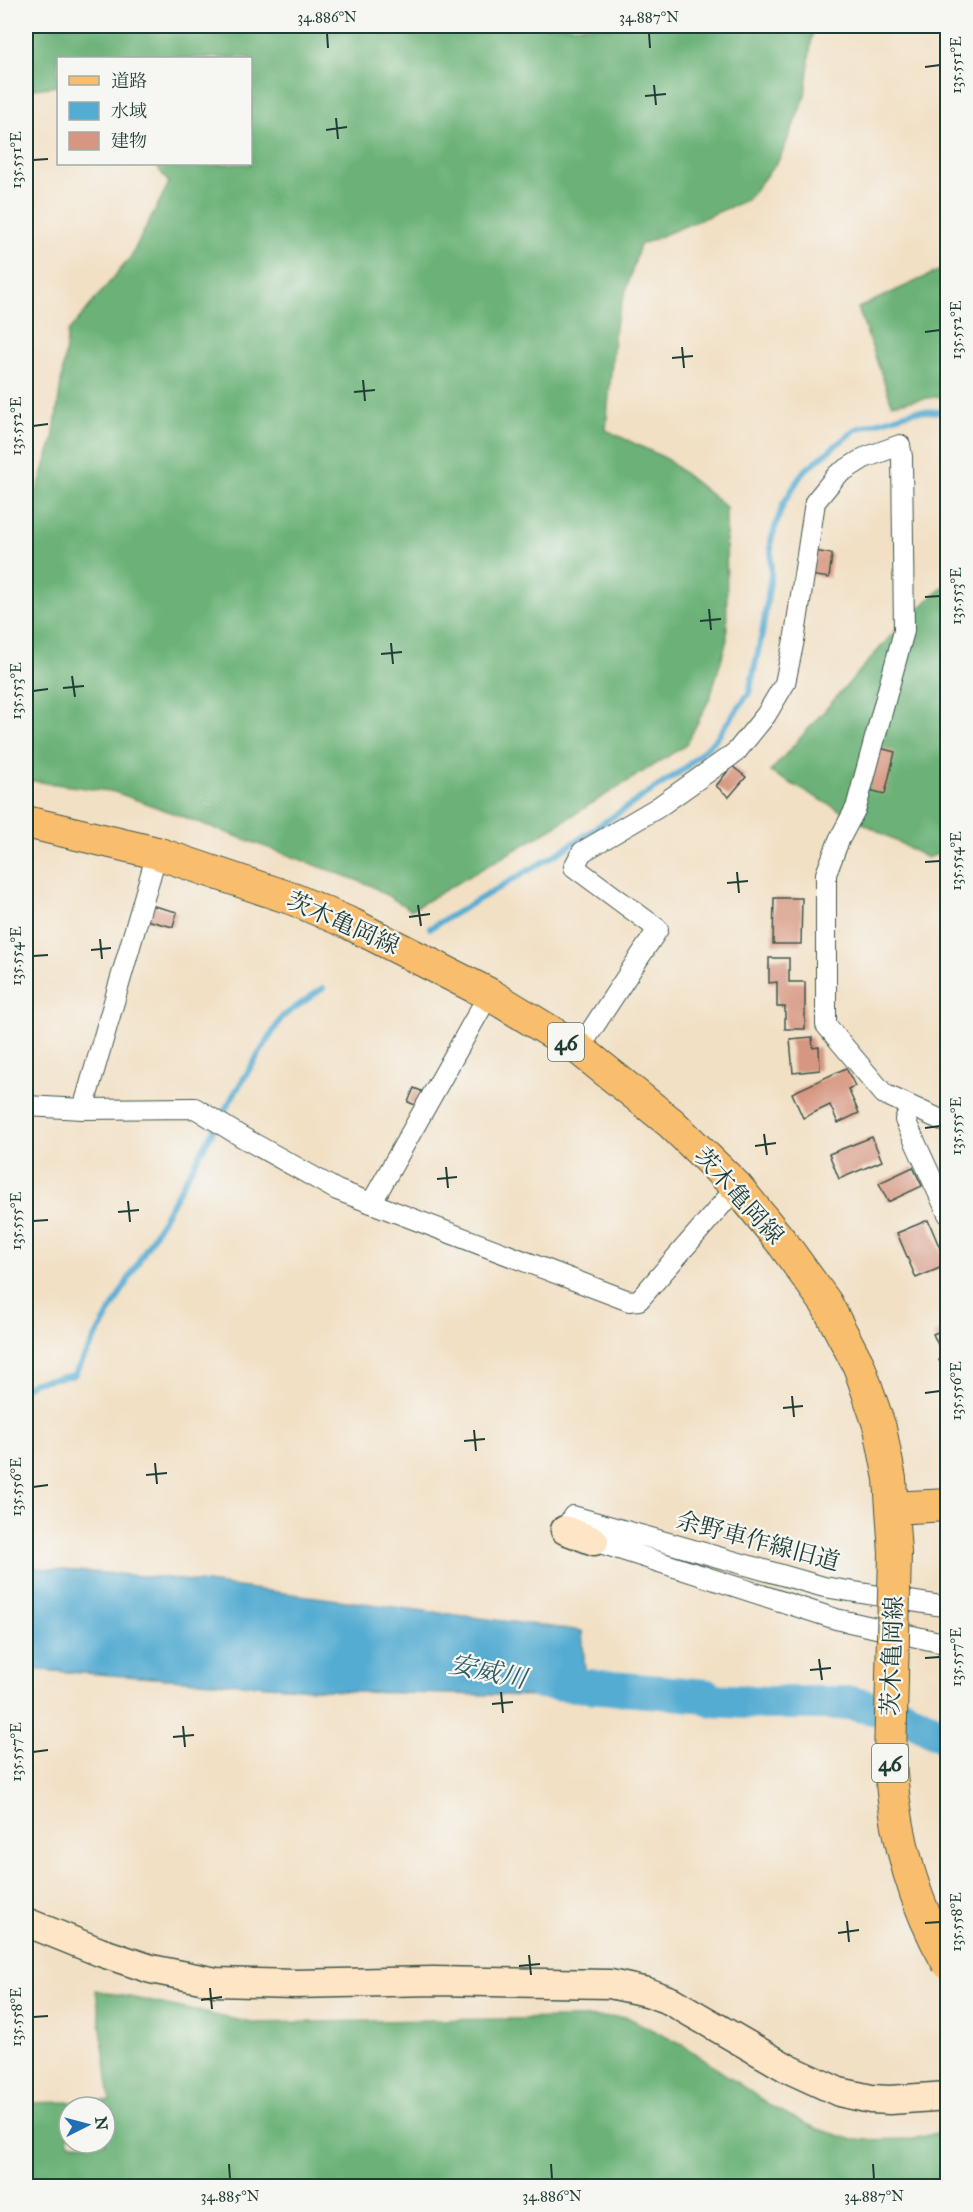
<svg xmlns="http://www.w3.org/2000/svg" width="973" height="2212" font-family="'IM FELL Great Primer','Noto Serif JP',serif">
<style>
.forest{fill:#6cb278;stroke:#467856;stroke-width:1.5;fill-rule:evenodd}
.water{fill:#55acd2;stroke:#3a7483;stroke-width:1.5}
.lines{fill:none;stroke-linecap:round;stroke-linejoin:round}
.stream{stroke:#55acd2;stroke-width:6}
.river{stroke:#55acd2;stroke-width:34}
.building{fill:#d79681}
.street-casing{stroke:#3f554a;stroke-width:22}
.secondary-casing{stroke:#3f554a;stroke-width:31}
.primary-casing{stroke:#3f554a;stroke-width:34}
.street{stroke:#fff;stroke-width:20}
.secondary{stroke:#fde5c5;stroke-width:28}
.primary{stroke:#f9be6d;stroke-width:32}
.primary-bridge-casing{stroke:#3f554a;stroke-width:34;stroke-linecap:butt}
.primary-bridge{stroke:#f9be6d;stroke-width:32}
.ticks{fill:none;stroke:#1f3d34;stroke-width:2}
.labels{text-anchor:middle;stroke-width:4.5;stroke-linejoin:round;paint-order:stroke}
.shield{fill:#f6f6f2;stroke:#60746d;stroke-width:1.5}
.shield-label{font-size:22px;font-weight:bold;fill:#1f3d34}
.street-label{font-size:24px;fill:#1f3d34;stroke:#f6f6f2}
.water-label{font-size:26px;font-style:italic;fill:#2f5e63;stroke:#f6f6f2}
.neatline{fill:none;stroke:#1f3d34;stroke-width:2}
.ticks-label{font-size:15px;text-anchor:middle;fill:#1f3d34}
</style>
<rect width="100%" height="100%" fill="#f6f6f2"/>
<filter id="ink" filterUnits="userSpaceOnUse"><feTurbulence type="fractalNoise" baseFrequency=".0167" numOctaves="2"/><feDisplacementMap in="SourceGraphic" scale="12" xChannelSelector="R" yChannelSelector="G"/><feConvolveMatrix kernelMatrix="1 2 1 2 8 2 1 2 1" color-interpolation-filters="sRGB"/></filter>
<filter id="wash" filterUnits="userSpaceOnUse"><feTurbulence type="fractalNoise" baseFrequency=".008" numOctaves="4" result="noise"/><feDisplacementMap in="SourceGraphic" scale="24" xChannelSelector="R" yChannelSelector="G"/><feGaussianBlur stdDeviation="1.35" result="paint"/><feColorMatrix in="noise" values="0 0 0 0 0 0 0 0 0 0 0 0 0 0 0 0 0 1.4 0 .05"/><feComposite in="paint" operator="in"/></filter>
<g filter="url(#wash)">
<rect width="100%" height="100%" fill="#f2e0c5"/>
<!-- forest -->
<path class="forest" d="M26 26H437L453 34 508 26H813L805 96 780 158 747 200 640 245 615 326 606 430 665 458 726 507 727 640 710 698 686 745 544 833 411 910 370 885 115 792 26 780V525L53 440 68 332 130 258 169 183 155 164H250V58H58V86L26 90Z
M947 267V395L892 404 858 308Z
M947 584V851L927 858 770 772 904 621Z
M96 1990 252 2023 627 2017 684 2046 774 2108 815 2128 853 2140 912 2139 947 2131V2186H26V2103L110 2101ZM69 2107H105V2143H69Z"/>
<!-- water -->
<path class="water" d="M26 1567 167 1578 582 1631 587 1697 357 1692 26 1669Z"/>
<g class="lines">
<!-- stream -->
<path class="stream" d="M430 928 560 852 684 769 715 740 749 693 762 634 771 575V540L783 504 803 472 856 429 915 411 948 412
M26 1387 34 1382 74 1375 234 1094 282 1017 323 988"/>
<!-- river -->
<path class="river" d="M540 1682 707 1696 711 1700 766 1703H850L902 1714 948 1738"/>
</g>
<g id="blocks">
<!-- building -->
<path class="building" d="M814 551 832 554 829 578 810 575Z
M880 748 895 752 885 794 869 790Z
M732 766 746 777 729 797 716 786Z
M774 898H802L801 944H773Z
M150 905 177 912 173 927 146 920Z
M769 958H789V982H805V1029H785V1007H777V982L769 983Z
M812 1037 813 1048 819 1047 820 1070 793 1073 790 1039Z
M846 1068 855 1086 848 1089 859 1113 838 1123 830 1105 803 1118 792 1093Z
M414 1088 426 1093 420 1107 408 1102Z
M872 1137 882 1161 839 1179 829 1154Z
M913 1167 922 1186 888 1202 879 1183Z
M928 1220 947 1265 916 1278 897 1233Z
M948 1328V1346L940 1349 933 1334Z
M948 1356V1378L939 1360Z"/>
</g>
</g>
<g filter="url(#ink)">
<use href="#blocks" fill-opacity="0" stroke="#3f554a" stroke-width="1.5"/>
<g class="lines">
<defs>
<path id="street" d="M579 1049 658 929 574 867 582 852 657 808 736 752 766 715 785 683 795 635 815 502 837 475 864 458 900 445 902 457 904 631 856 808 839 840 826 874V1025L884 1094 948 1123
M26 1106 83 1109 195 1108 242 1137 337 1190 629 1301 639 1300 737 1187
M910 1106 905 1120 948 1214
M83 1109 157 853
M372 1202 489 994
M565 1530 573 1516 824 1587 948 1607
M594 1541 836 1619 948 1644"/>
<path id="secondary" d="M565 1530 594 1541
M26 1922 100 1952 151 1969 216 1982 294 1984 433 1981 610 1984 647 1992 671 2001 789 2069 839 2092 871 2099 890 2100 948 2096"/>
<path id="primary" d="M26 822 157 853 293 899 351 924 489 994 579 1049 671 1123 737 1187 784 1245 826 1303 859 1366 880 1428 890 1479 895 1553
M892 1508 948 1505"/>
</defs>
<!-- street casing -->
<use href="#street" class="street-casing"/>
<!-- secondary casing -->
<use href="#secondary" class="secondary-casing"/>
<!-- primary casing -->
<use href="#primary" class="primary-casing"/>
<!-- street -->
<use href="#street" class="street"/>
<!-- secondary -->
<use href="#secondary" class="secondary"/>
<!-- primary -->
<use href="#primary" class="primary"/>
<defs>
<path id="primary-bridge" d="M895 1553 890 1759C894 1832 911 1899 948 1963"/>
</defs>
<!-- primary-bridge casing -->
<use href="#primary-bridge" class="primary-bridge-casing"/>
<!-- primary-bridge -->
<use href="#primary-bridge" class="primary-bridge"/>
</g>
</g>
<!-- ticks -->
<path class="ticks" d="M327 33 328 48M649 33 650 48M925 67 940 65M654 85 656 105M645 96 666 94M336 118 338 139M326 130 347 127M33 160 48 159M925 332 940 330M682 347 684 368M672 358 693 356M363 380 365 401M354 392 375 390M33 426 48 424M925 597 940 596M709 609 711 630M700 621 721 619M391 643 393 664M381 654 402 652M72 676 75 697M63 688 84 686M33 691 48 689M925 862 940 861M737 872 739 893M727 883 748 881M418 905 421 926M409 917 430 914M100 939 102 959M91 950 111 948M33 956 48 955M925 1128 940 1126M764 1134 767 1155M755 1146 776 1143M446 1167 448 1188M437 1179 457 1177M128 1201 130 1222M118 1212 139 1210M33 1221 48 1220M925 1393 940 1391M792 1396 794 1417M783 1408 803 1406M474 1430 476 1451M464 1441 485 1439M155 1463 157 1484M146 1475 167 1473M33 1487 48 1485M925 1658 940 1657M819 1659 822 1680M810 1670 831 1668M501 1692 503 1713M492 1704 513 1702M183 1726 185 1747M173 1737 194 1735M33 1752 48 1750M847 1921 849 1942M925 1923 940 1922M838 1933 859 1930M529 1955 531 1975M519 1966 540 1964M210 1988 212 2009M201 2000 222 1997M33 2017 48 2016M229 2164 230 2179M551 2164 552 2179M873 2164 874 2179"/>
<g class="labels">
<!-- shield labels -->
<g class="shield">
<rect x="548" y="1023" width="36" height="38" rx="4.5"/>
<rect x="872" y="1744" width="36" height="38" rx="4.5"/>
</g>
<g class="shield-label">
<text x="566" y="1050">46</text>
<text x="890" y="1771">46</text>
</g>
<!-- street labels -->
<g class="street-label">
<text transform="translate(343 923) rotate(24)" y="8">茨木亀岡線</text>
<text transform="translate(739 1196) rotate(48)" y="8">茨木亀岡線</text>
<text transform="translate(758 1541) rotate(15)" y="8">余野車作線旧道</text>
<text transform="translate(892 1656) rotate(-88)" y="8">茨木亀岡線</text>
</g>
<!-- water labels -->
<g class="water-label">
<text transform="translate(488 1671) rotate(12)" y="9">安威川</text>
</g>
</g>
<!-- margin -->
<rect width="973" height="2212" fill="none" stroke="#f6f6f2" stroke-width="66"/>
<!-- legend -->
<rect x="57" y="57" width="195" height="108" fill="#f6f6f2" stroke="#a0aca6" stroke-width="1.5"/>
<rect x="69" y="76" width="30" height="9" fill="#f9be6d" stroke="#a0aca6" stroke-width="1.5"/>
<text x="111" y="87" font-size="18" fill="#1f3d34">道路</text>
<rect x="69" y="102" width="30" height="18" fill="#55acd2" stroke="#a0aca6" stroke-width="1.5"/>
<text x="111" y="117" font-size="18" fill="#1f3d34">水域</text>
<rect x="69" y="132" width="30" height="18" fill="#d79681" stroke="#a0aca6" stroke-width="1.5"/>
<text x="111" y="147" font-size="18" fill="#1f3d34">建物</text>
<!-- north arrow -->
<g transform="translate(87 2125) rotate(84)"><circle r="28" fill="#f6f6f2" stroke="#a0aca6" stroke-width="1.5"/>
<path d="M0-4.5L10 22L0 15L-10 22Z" fill="#1f6fb2"/>
<text y="-9" font-size="16" font-weight="bold" text-anchor="middle" fill="#1f3d34">N</text>
</g>
<rect x="33" y="33" width="907" height="2146" class="neatline"/>
<g class="ticks-label">
<text x="327" y="22">34.886°N</text>
<text x="649" y="22">34.887°N</text>
<text transform="translate(956 65) rotate(-90)" y="5">135.551°E</text>
<text transform="translate(16 160) rotate(-90)" y="5">135.551°E</text>
<text transform="translate(956 330) rotate(-90)" y="5">135.552°E</text>
<text transform="translate(16 426) rotate(-90)" y="5">135.552°E</text>
<text transform="translate(956 596) rotate(-90)" y="5">135.553°E</text>
<text transform="translate(16 691) rotate(-90)" y="5">135.553°E</text>
<text transform="translate(956 861) rotate(-90)" y="5">135.554°E</text>
<text transform="translate(16 956) rotate(-90)" y="5">135.554°E</text>
<text transform="translate(956 1126) rotate(-90)" y="5">135.555°E</text>
<text transform="translate(16 1221) rotate(-90)" y="5">135.555°E</text>
<text transform="translate(956 1391) rotate(-90)" y="5">135.556°E</text>
<text transform="translate(16 1487) rotate(-90)" y="5">135.556°E</text>
<text transform="translate(956 1657) rotate(-90)" y="5">135.557°E</text>
<text transform="translate(16 1752) rotate(-90)" y="5">135.557°E</text>
<text transform="translate(956 1922) rotate(-90)" y="5">135.558°E</text>
<text transform="translate(16 2017) rotate(-90)" y="5">135.558°E</text>
<text x="230" y="2201">34.885°N</text>
<text x="552" y="2201">34.886°N</text>
<text x="874" y="2201">34.887°N</text>
</g>
</svg>
